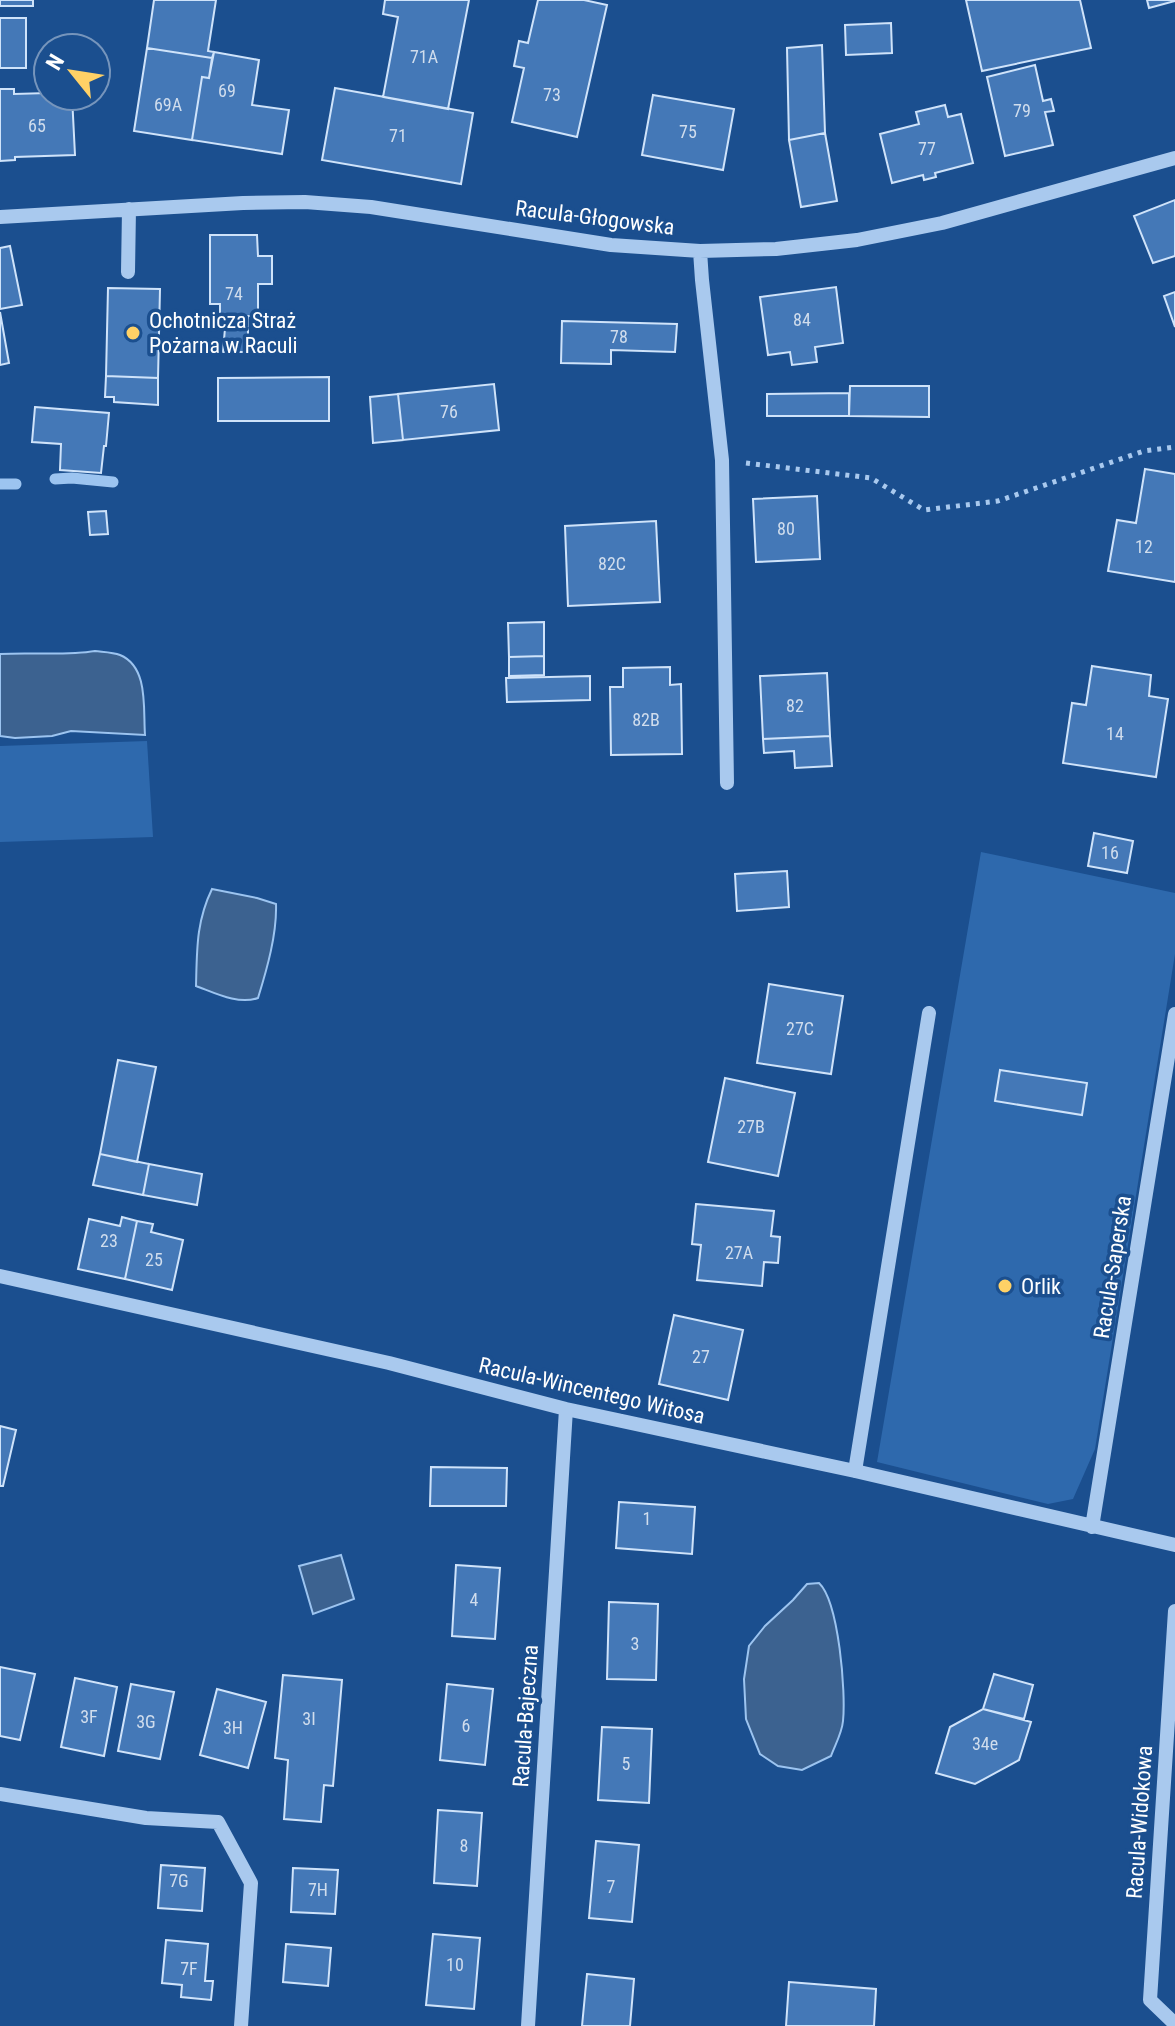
<svg xmlns="http://www.w3.org/2000/svg" width="1175" height="2026" font-family="'Roboto Condensed',sans-serif">
<style>
.green{fill:#2e69ad}
.water{fill:#3c6290;stroke:#9cc4f0;stroke-width:2}
.lines{fill:none;stroke-linecap:round;stroke-linejoin:round}
.stream{stroke:#9cc4f0;stroke-width:11}
.building{fill:#4478b7;stroke:#cfe3fa;stroke-width:2}
.path{stroke:#a9c9ee;stroke-width:5;stroke-dasharray:4 6;stroke-linecap:butt}
.minor{stroke:#a9c9ee;stroke-width:14}
.poi-dot{fill:#ffd166;stroke:#1b4f8f;stroke-width:3}
.labels{text-anchor:middle;stroke-width:7;stroke-linejoin:round;paint-order:stroke}
.number-label{font-size:18px;fill:#d0dded}
.street-label{font-size:22px;fill:#fff;stroke:#1b4f8f}
.poi-label{font-size:22px;fill:#fff;stroke:#1b4f8f;text-anchor:start}
</style>
<rect width="100%" height="100%" fill="#1b4f8f"/>
<!-- green -->
<path class="green" d="M147 741 153 837 0 842V746Z
M981 852 1175 893V954L1095 1449 1073 1499 1048 1504 877 1462Z"/>
<!-- water -->
<path class="water" d="M95 651C103 652 113 652 120 655 149 667 143 709 145 735L71 731 52 736 15 738 0 736V654C32 652 64 656 95 651Z
M212 889 257 898 276 904C277 934 267 969 258 998 238 1005 215 993 196 986 197 950 196 922 212 889Z
M341 1555 354 1599 313 1614 299 1566Z
M819 1583C839 1602 846 1693 843 1721 842 1733 835 1745 831 1756L802 1770 778 1766 760 1754 746 1719 744 1679 749 1646 765 1626 793 1600 807 1584Z"/>
<g class="lines">
<!-- stream -->
<path class="stream" d="M55 479 72 478 113 482
M0 484H16"/>
</g>
<!-- building -->
<path class="building" d="M0 0H33V6H0Z
M154 0H216L208 51 214 52 212 58 147 48Z
M385 0H469L448 109 383 97 398 17 383 14Z
M538 0H584L607 5 577 137 512 122 524 68 514 66 519 41 528 43Z
M966 0H1080L1091 48 982 71Z
M1147 0H1175V1L1149 8Z
M0 18H26V68H0Z
M891 23 892 53 846 55 845 25Z
M822 45 825 133 789 140 787 48Z
M147 48 212 58 209 78 202 77 192 140 134 131Z
M214 52 259 60 252 105 289 110 282 154 192 140 202 77 209 78Z
M1035 65 1043 101 1051 99 1054 111 1045 112 1053 145 1005 156 987 77Z
M335 88 473 113 461 184 322 160Z
M0 89H14V94L48 93V96H72L75 155 15 157V160L0 161Z
M653 95 734 109 723 170 642 155Z
M945 105 948 117 961 114 973 163 935 173 936 177 924 180 923 175 892 183 880 134 919 124 916 112Z
M825 133 837 201 801 207 789 140Z
M1175 200V256L1153 263 1134 216Z
M210 235H257L258 256H272V284H258V316H248V352H223L226 316H220V304H210Z
M10 246 22 305 0 309V248Z
M836 287 843 343 815 347 817 362 792 365 790 352 768 355 760 297Z
M108 288 160 289 158 378 106 376Z
M1175 292V327L1164 296Z
M0 312 9 363 0 365Z
M562 321 677 324 675 352 611 350V364L561 363Z
M106 376 158 378V405L114 402V397H105Z
M329 377V421H218V378Z
M494 384 499 430 403 440 398 394Z
M850 386H929V417L849 416Z
M849 393V416H767V394Z
M398 394 403 440 373 443 370 397Z
M35 407 109 413 106 446H104L101 473 60 470 61 444 32 442Z
M1145 469 1175 474V582L1108 571 1117 520 1136 523Z
M817 496 820 559 756 562 753 499Z
M106 511 108 534 90 535 88 512Z
M656 521 660 602 568 606 565 526Z
M544 622V656L509 657 508 623Z
M544 656V675L509 676V657Z
M1092 666 1151 675 1149 696 1168 699 1156 777 1063 763 1072 703 1086 705Z
M670 667V685L681 684 682 754 611 755 610 687H623V668Z
M827 673 830 736 763 739 760 676Z
M590 676V700L507 702 506 678Z
M830 736 832 766 795 768 794 751 764 753 763 739Z
M1094 833 1133 841 1127 873 1088 866Z
M787 871 789 907 737 911 735 874Z
M769 984 843 996 831 1074 757 1063Z
M118 1060 156 1067 137 1162 100 1154Z
M1000 1070 1087 1083 1082 1115 995 1101Z
M725 1078 795 1093 778 1176 708 1162Z
M100 1154 149 1164 143 1195 93 1185Z
M149 1164 202 1174 197 1205 143 1195Z
M696 1204 774 1211 771 1236 780 1237 778 1263 764 1262 762 1286 697 1280 701 1245 692 1244Z
M122 1217 137 1221 125 1279 78 1269 89 1219 120 1226Z
M137 1221 153 1224 151 1232 183 1240 172 1290 125 1279Z
M674 1315 743 1330 728 1400 659 1384Z
M0 1426 16 1430 3 1486H0Z
M431 1467 507 1468 506 1506H430Z
M619 1502 695 1507 692 1554 616 1548Z
M456 1565 500 1568 495 1639 452 1636Z
M609 1602 658 1604 656 1680 607 1679Z
M0 1667 35 1674 20 1740 0 1736Z
M994 1674 1033 1685 1024 1719 983 1709Z
M283 1675 342 1680 333 1786 324 1785 321 1822 284 1819 288 1760 275 1758Z
M75 1678 117 1687 104 1756 61 1747Z
M131 1684 174 1692 160 1759 118 1751Z
M447 1684 493 1689 485 1765 440 1760Z
M217 1689 266 1702 248 1768 200 1755Z
M983 1709 1031 1722 1019 1760 975 1784 936 1773 950 1727Z
M602 1727 652 1729 649 1803 598 1800Z
M438 1810 482 1813 477 1886 434 1883Z
M596 1841 639 1845 632 1922 589 1918Z
M161 1865 205 1868 202 1911 158 1908Z
M293 1868 338 1870 335 1914 291 1912Z
M433 1934 480 1938 474 2009 426 2005Z
M166 1940 208 1944 205 1981H213L211 2000 181 1997 182 1985 162 1983Z
M286 1944 331 1948 328 1986 283 1982Z
M587 1974 634 1979 630 2026H582Z
M789 1982 876 1989 874 2026H786Z"/>
<g class="lines">
<!-- path -->
<path class="path" d="M746 463 871 478 924 510 998 501 1144 451 1175 447"/>
<!-- minor -->
<path class="minor" d="M0 217 243 203 305 202 371 207 611 245 700 251 776 249 857 240 942 223 1175 158
M700 251 702 280 722 460 727 783
M128 272 129 209
M0 1276 389 1363 566 1409 855 1471 1175 1545
M855 1471 929 1013
M1092 1527 1175 1014
M1175 1611 1150 2000 1175 2024
M0 1794 146 1818 218 1822 251 1883 241 2026
M528 2026 566 1409"/>
</g>
<!-- markers -->
<g class="poi-dot">
<circle cx="133" cy="333" r="8"/>
<circle cx="1005" cy="1286" r="8"/>
</g>
<g class="labels">
<!-- number labels -->
<g class="number-label">
<text x="424" y="63">71A</text>
<text x="227" y="97">69</text>
<text x="552" y="101">73</text>
<text x="168" y="111">69A</text>
<text x="1022" y="117">79</text>
<text x="37" y="132">65</text>
<text x="688" y="138">75</text>
<text x="398" y="142">71</text>
<text x="927" y="155">77</text>
<text x="234" y="300">74</text>
<text x="802" y="326">84</text>
<text x="619" y="343">78</text>
<text x="449" y="418">76</text>
<text x="786" y="535">80</text>
<text x="1144" y="553">12</text>
<text x="612" y="570">82C</text>
<text x="795" y="712">82</text>
<text x="646" y="726">82B</text>
<text x="1115" y="740">14</text>
<text x="1110" y="859">16</text>
<text x="800" y="1035">27C</text>
<text x="751" y="1133">27B</text>
<text x="109" y="1247">23</text>
<text x="739" y="1259">27A</text>
<text x="154" y="1266">25</text>
<text x="701" y="1363">27</text>
<text x="647" y="1525">1</text>
<text x="474" y="1606">4</text>
<text x="635" y="1650">3</text>
<text x="89" y="1723">3F</text>
<text x="309" y="1725">3I</text>
<text x="146" y="1728">3G</text>
<text x="466" y="1732">6</text>
<text x="233" y="1734">3H</text>
<text x="985" y="1750">34e</text>
<text x="626" y="1770">5</text>
<text x="464" y="1852">8</text>
<text x="179" y="1887">7G</text>
<text x="611" y="1893">7</text>
<text x="318" y="1896">7H</text>
<text x="455" y="1971">10</text>
<text x="189" y="1975">7F</text>
</g>
<!-- street labels -->
<g class="street-label">
<text transform="translate(595 217) rotate(7)" y="8">Racula-Głogowska</text>
<text transform="translate(1112 1267) rotate(-81)" y="8">Racula-Saperska</text>
<text transform="translate(592 1390) rotate(13)" y="8">Racula-Wincentego Witosa</text>
<text transform="translate(525 1716) rotate(-86)" y="8">Racula-Bajeczna</text>
<text transform="translate(1139 1822) rotate(-86)" y="8">Racula-Widokowa</text>
</g>
<!-- poi labels -->
<g class="poi-label">
<text x="149" y="328">Ochotnicza Straż<tspan x="149" dy="25">Pożarna w Raculi</tspan></text>
<text x="1021" y="1294">Orlik</text>
</g>
</g>
<!-- north arrow -->
<g transform="translate(72 72) rotate(300)"><circle r="38" fill="#1b4f8f" stroke="#7695bc" stroke-width="2"/>
<path d="M0-6L14 30L0 20L-14 30Z" fill="#ffd166"/>
<text y="-12" font-size="22" font-weight="bold" text-anchor="middle" fill="#ffffff">N</text>
</g>
</svg>
